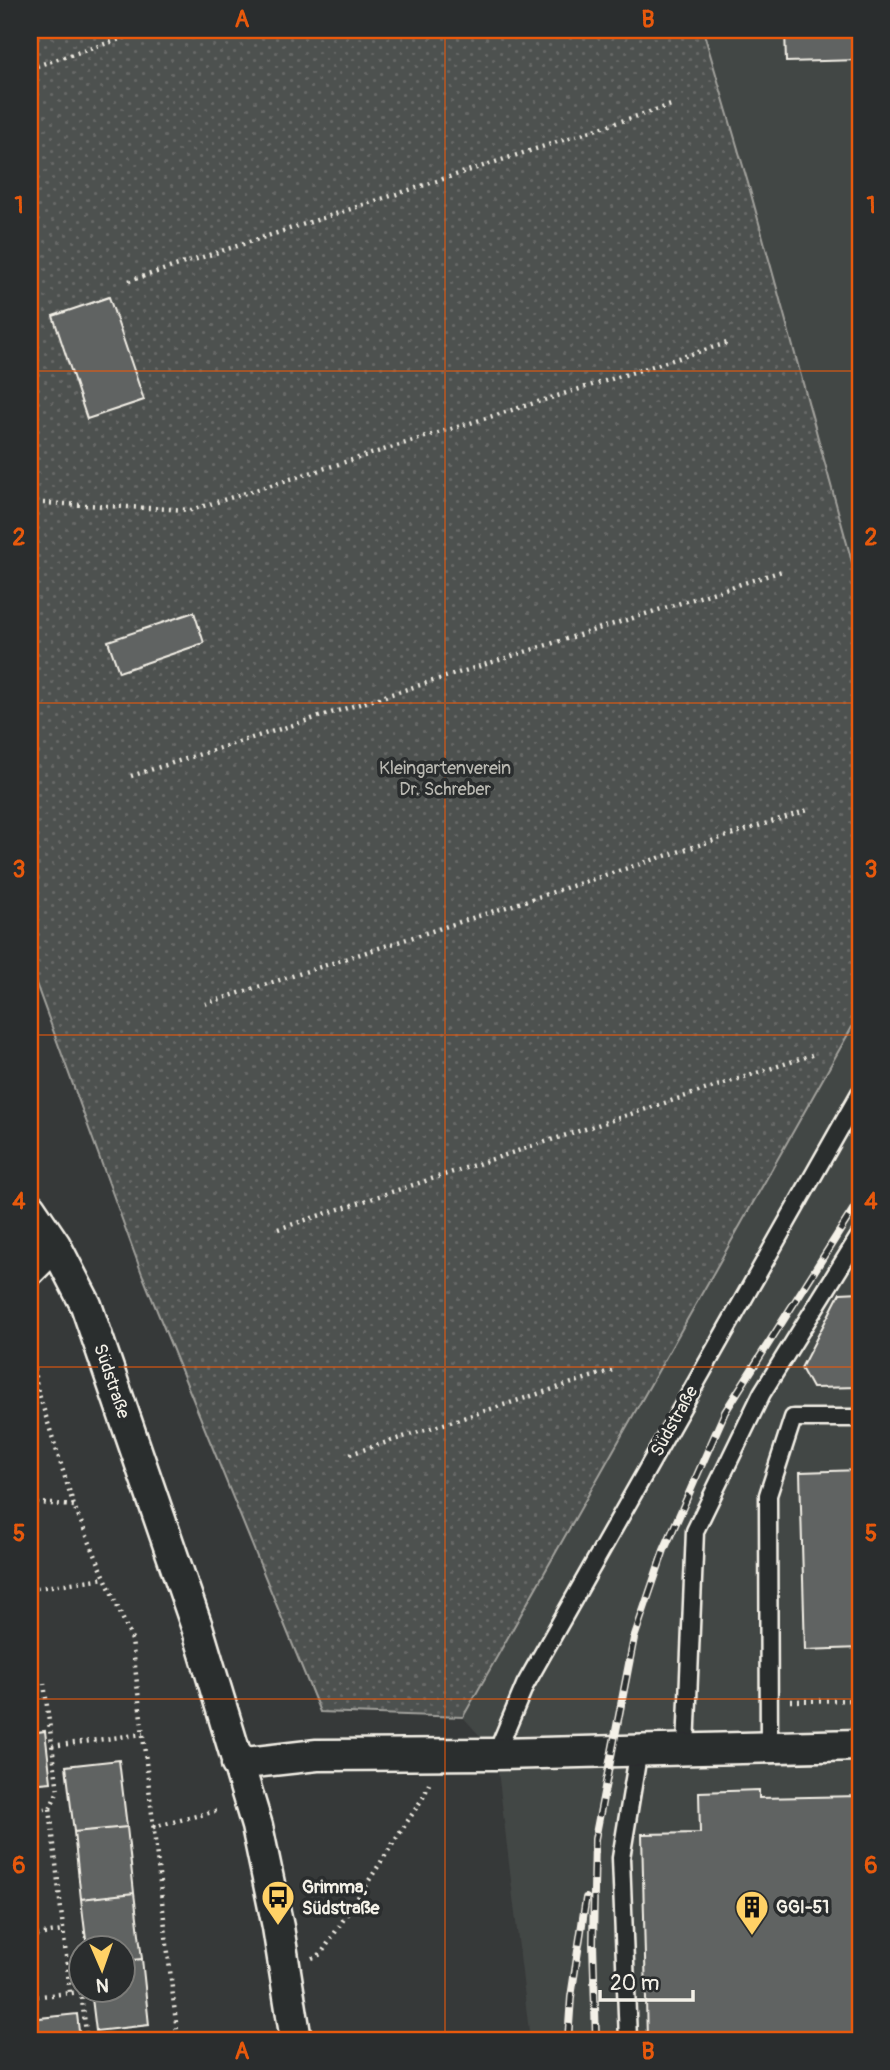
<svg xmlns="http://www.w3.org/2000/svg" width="890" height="2070" font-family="Pangolin,sans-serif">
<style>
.built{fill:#434645}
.grass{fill:url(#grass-dots);stroke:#a1a19c;stroke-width:2}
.building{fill:#616362;stroke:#f4f1e8;stroke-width:2}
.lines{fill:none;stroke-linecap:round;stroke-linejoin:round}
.service-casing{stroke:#f4f1e8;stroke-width:21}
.minor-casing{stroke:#f4f1e8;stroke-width:35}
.path{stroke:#f4f1e8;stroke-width:4.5;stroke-dasharray:2 5;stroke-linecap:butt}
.service{stroke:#2a2d2e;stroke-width:16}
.minor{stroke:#2a2d2e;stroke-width:30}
.rail-casing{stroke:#f4f1e8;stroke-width:8}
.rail{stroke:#2a2d2e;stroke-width:5;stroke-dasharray:16;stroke-linecap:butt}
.grid{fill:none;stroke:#e8590c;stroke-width:2;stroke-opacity:0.55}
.labels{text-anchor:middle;stroke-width:7;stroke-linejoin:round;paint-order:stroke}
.park-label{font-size:18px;fill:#bab9b2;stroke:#2a2d2e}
.street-label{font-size:18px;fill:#f4f1e8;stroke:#2a2d2e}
.poi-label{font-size:18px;font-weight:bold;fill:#f4f1e8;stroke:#2a2d2e;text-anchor:start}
.neatline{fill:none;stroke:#e8590c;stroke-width:2.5}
.grid-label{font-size:23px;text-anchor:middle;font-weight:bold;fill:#e8590c}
</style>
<defs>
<pattern id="grass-dots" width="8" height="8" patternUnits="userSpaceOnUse" patternTransform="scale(1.75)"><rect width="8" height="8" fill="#4e514f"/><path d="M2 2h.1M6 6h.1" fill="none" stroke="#686a68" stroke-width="1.8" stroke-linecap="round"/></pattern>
</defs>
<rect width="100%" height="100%" fill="#363939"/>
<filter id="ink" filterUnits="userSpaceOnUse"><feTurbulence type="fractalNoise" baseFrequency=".0143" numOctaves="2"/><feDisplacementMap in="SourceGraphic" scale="14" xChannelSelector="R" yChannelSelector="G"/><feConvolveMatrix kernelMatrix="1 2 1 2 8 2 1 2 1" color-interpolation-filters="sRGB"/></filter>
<g filter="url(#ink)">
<!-- built -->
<path class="built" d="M703 30H860V591L748 183Z
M860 1013V2040H530L496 1754 463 1717Z"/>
<!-- grass -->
<path class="grass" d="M30 30H703L748 183 860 591V1013L463 1717 320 1712 142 1274 30 967Z"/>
<!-- building -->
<path class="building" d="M785 30H860V60L786 62Z
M109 297 144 400 87 419 53 316Z
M194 612 204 643 119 672 108 641Z
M860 1292V1387L812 1388 801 1368 840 1293Z
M860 1470V1648L805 1650 800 1472Z
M45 1731 51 1782 30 1784V1733Z
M119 1760 127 1827 74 1832 66 1766Z
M759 1790V1798L860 1796V2040H647L642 1834 700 1833 699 1792Z
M127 1827 134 1893 81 1899 74 1832Z
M134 1893 142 1959 122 1961V1948H87L81 1899Z
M142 1959 149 2025 96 2031 91 1990H122V1961Z
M77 2014 80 2040H30V2019Z"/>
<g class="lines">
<defs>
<path id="service" d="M769 1747 768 1495 793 1418H860
M686 1748 695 1531 762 1393 860 1235
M496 1754 525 1685 860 1093
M628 2040 621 1858 639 1749"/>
<path id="minor" d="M30 1208 55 1245 86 1305 198 1630 257 1826 278 1927 296 2040
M30 1270 55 1245
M237 1764 317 1755 496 1754 860 1745"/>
</defs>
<!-- service casing -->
<use href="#service" class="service-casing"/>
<!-- minor casing -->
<use href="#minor" class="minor-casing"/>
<!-- path -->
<path class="path" d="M30 68 148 30
M129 281 674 104
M43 503 191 510 727 343
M131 776 782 571
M205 1004 808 810
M278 1229 812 1055
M30 1348 37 1388 74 1506 132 1640 178 2040
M30 1388H37
M350 1454 613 1370
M30 1502 74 1506
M30 1589 105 1578
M44 1683 58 1791 50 1808
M791 1701 860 1700
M52 1746 143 1734
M30 1811 50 1808 70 1993
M153 1827 220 1810
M30 1936 63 1931
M312 1958 321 1954 424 1796 429 1784
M30 1997 81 1992 87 2040"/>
<!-- service -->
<use href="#service" class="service"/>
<!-- minor -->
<use href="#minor" class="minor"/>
<defs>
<path id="rail" d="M568 2040 571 1997 586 1898
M596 2040 593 1943 595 1839 634 1638 664 1550 725 1412 860 1199"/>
</defs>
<!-- rail casing -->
<use href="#rail" class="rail-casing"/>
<!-- rail -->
<use href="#rail" class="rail"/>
</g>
</g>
<!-- grid -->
<path class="grid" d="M445 30V2040M30 371H860M30 703H860M30 1035H860M30 1367H860M30 1699H860"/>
<!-- icons -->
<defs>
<symbol id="bus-pin" viewBox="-11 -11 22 30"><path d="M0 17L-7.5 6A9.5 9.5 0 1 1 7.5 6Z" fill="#ffd166" stroke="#2a2d2e"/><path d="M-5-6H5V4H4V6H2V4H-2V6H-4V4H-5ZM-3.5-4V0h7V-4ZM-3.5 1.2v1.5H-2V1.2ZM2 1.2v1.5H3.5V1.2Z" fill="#111"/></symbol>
<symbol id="building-pin" viewBox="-11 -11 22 30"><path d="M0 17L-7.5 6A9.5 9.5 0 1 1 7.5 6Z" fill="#ffd166" stroke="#2a2d2e"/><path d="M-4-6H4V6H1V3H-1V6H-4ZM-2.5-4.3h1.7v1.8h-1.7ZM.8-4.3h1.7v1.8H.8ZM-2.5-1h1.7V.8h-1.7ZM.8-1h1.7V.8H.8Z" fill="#111"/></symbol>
</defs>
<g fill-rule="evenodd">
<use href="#bus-pin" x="259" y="1878" width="38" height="52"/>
<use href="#building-pin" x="733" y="1888" width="38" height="52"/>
</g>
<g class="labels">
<!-- park labels -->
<g class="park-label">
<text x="445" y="774">Kleingartenverein<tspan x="445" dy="21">Dr. Schreber</tspan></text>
</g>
<!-- street labels -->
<g class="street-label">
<text transform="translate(112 1381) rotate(71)" y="6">Südstraße</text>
<text transform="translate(674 1421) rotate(-61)" y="6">Südstraße</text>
</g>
<!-- poi labels -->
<g class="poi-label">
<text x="302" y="1893">Grimma,<tspan x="302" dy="21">Südstraße</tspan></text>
<text x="776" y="1913">GGI-51</text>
</g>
</g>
<!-- margin -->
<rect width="890" height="2070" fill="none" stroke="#2a2d2e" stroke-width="77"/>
<!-- north arrow -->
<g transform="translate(102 1969) rotate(178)"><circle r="33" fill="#2a2d2e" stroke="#7b7b78" stroke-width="2"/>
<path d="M0-5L12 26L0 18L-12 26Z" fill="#ffd166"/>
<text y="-10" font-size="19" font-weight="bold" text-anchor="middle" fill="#f4f1e8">N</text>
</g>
<!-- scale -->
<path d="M600 1990v10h93v-10" fill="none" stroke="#f4f1e8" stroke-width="3.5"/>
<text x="610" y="1990" font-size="21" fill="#f4f1e8" stroke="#2a2d2e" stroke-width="5" paint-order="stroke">20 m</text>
<rect x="38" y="38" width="814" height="1994" class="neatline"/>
<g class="grid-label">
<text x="242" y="27">A</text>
<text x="648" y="27">B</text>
<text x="19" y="213">1</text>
<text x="871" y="213">1</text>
<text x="19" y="545">2</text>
<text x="871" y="545">2</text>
<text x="19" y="877">3</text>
<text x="871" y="877">3</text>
<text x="19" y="1209">4</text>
<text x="871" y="1209">4</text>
<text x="19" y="1541">5</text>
<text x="871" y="1541">5</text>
<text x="19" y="1873">6</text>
<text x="871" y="1873">6</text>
<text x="242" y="2059">A</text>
<text x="648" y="2059">B</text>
</g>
</svg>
